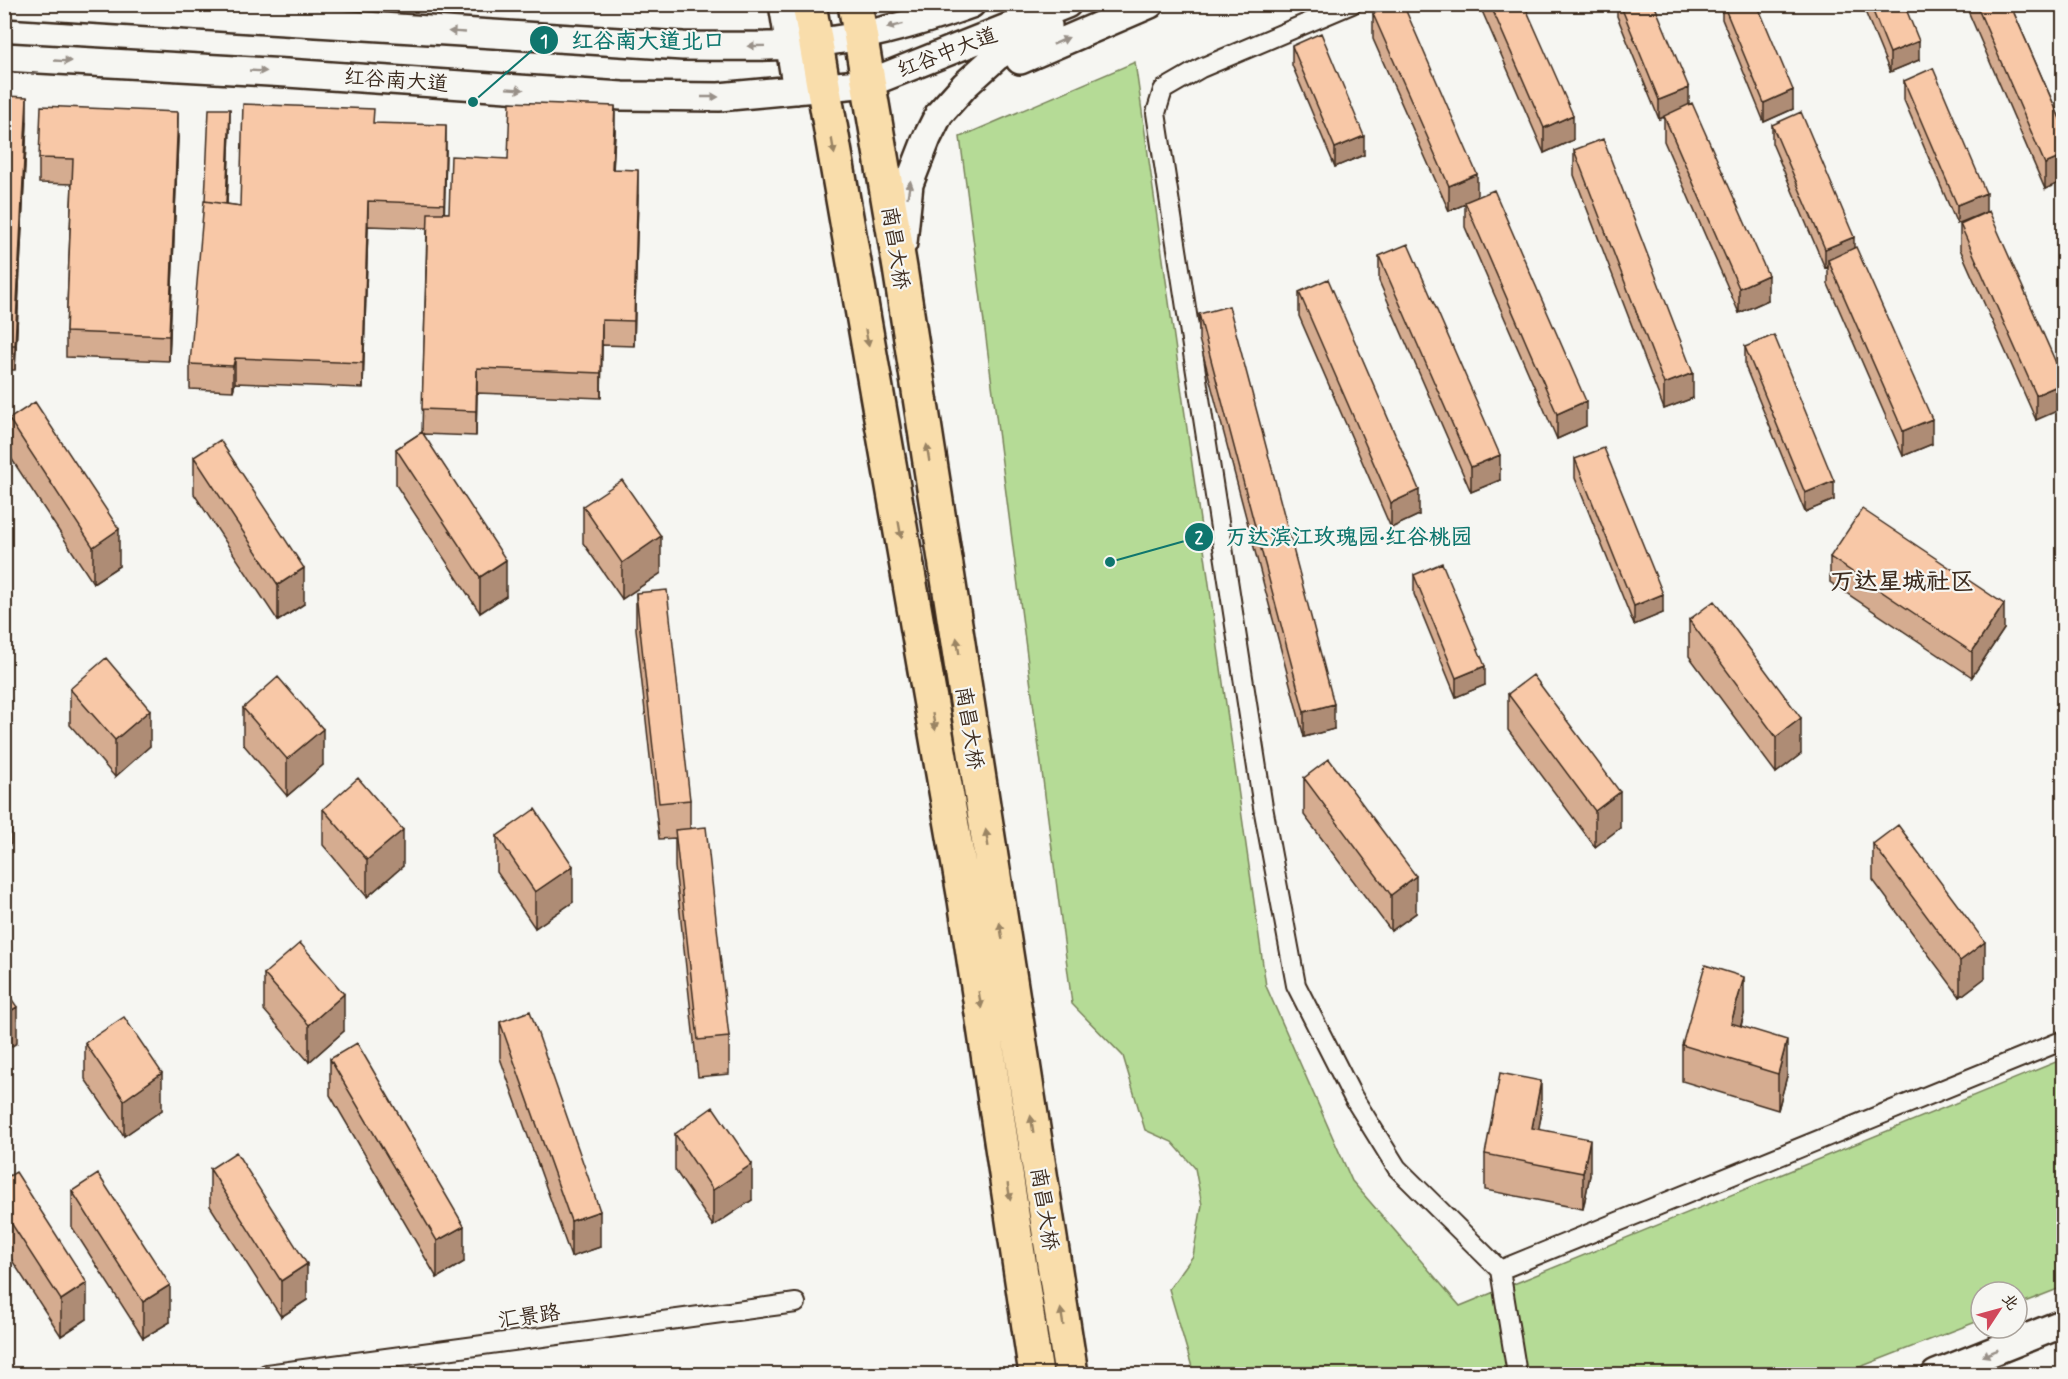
<svg xmlns="http://www.w3.org/2000/svg" width="2068" height="1379" font-family="Mynerve,'LXGW WenKai TC',sans-serif">
<style>
.green{fill:#b5db96;stroke:#78825a;stroke-width:1.5}
.lines{fill:none;stroke-linecap:round;stroke-linejoin:round}
.street-casing{stroke:#3b2a1e;stroke-width:22}
.secondary-casing{stroke:#3b2a1e;stroke-width:32}
.highway-casing{stroke:#3b2a1e;stroke-width:38}
.street{stroke:#f6f6f2;stroke-width:18}
.secondary{stroke:#f6f6f2;stroke-width:27}
.highway{stroke:#f9ddab;stroke-width:33}
.wall{fill:#d5ac90;stroke:#3b2a1e;stroke-width:1.5}
.shaded-wall{fill:#ae8c75;stroke:#3b2a1e;stroke-width:1.5}
.building{fill:#f8c8a7;stroke:#3b2a1e;stroke-width:1.5}
.oneway{fill:#989088}
.oneway2{fill:#9a8464}
.labels{text-anchor:middle;stroke-width:4.5;stroke-linejoin:round;paint-order:stroke}
.street-label{font-size:21px;fill:#3b2a1e;stroke:#f6f6f2}
.quarter-label{font-size:24px;font-weight:bold;fill:#3b2a1e;stroke:#f6f6f2}
.leader{fill:none;stroke:#0f766e;stroke-width:2}
.callout-dot{fill:#0f766e;stroke:#f6f6f2;stroke-width:2}
.mark-label{font-size:18px;text-anchor:middle;font-weight:bold;fill:#fff}
.callout-label{font-size:22px;text-anchor:middle;font-weight:bold;fill:#0f766e;stroke:#f6f6f2;stroke-width:4.5;stroke-linejoin:round;paint-order:stroke}
</style>
<rect width="100%" height="100%" fill="#f6f6f2"/>
<filter id="ink" filterUnits="userSpaceOnUse"><feTurbulence type="fractalNoise" baseFrequency=".0167" numOctaves="2"/><feDisplacementMap in="SourceGraphic" scale="12" xChannelSelector="R" yChannelSelector="G"/><feConvolveMatrix kernelMatrix="1 2 1 2 8 2 1 2 1" color-interpolation-filters="sRGB"/></filter>
<g filter="url(#ink)">
<!-- green -->
<path class="green" d="M1135 62 1266 986 1352 1181 1460 1306 2063 1059V1287L2017 1305V1292H1981V1320L1842 1374H1194L1169 1289 1193 1256 1202 1205 1195 1168 1172 1142 1145 1130 1123 1056 1072 1004 960 137Z"/>
<g class="lines">
<defs>
<path id="street" d="M1352 4 1201 68 1163 90 1156 113 1263 807 1296 985 1353 1097 1397 1168 1500 1270 1517 1374
M1500 1270 2064 1040
M267 1374 796 1303"/>
<path id="secondary" d="M14 4 683 46C726 46 769 48 811 43 865 38 921 22 971 4
M783 4 797 90
M4 57 287 73 622 96 719 97 869 83 1067 4
M1020 60 1150 4
M903 243 909 184 927 138 939 114 965 85 997 56 1048 26
M1936 1374 2064 1323"/>
<path id="highway" d="M809 4 965 900 1036 1374
M855 4 900 268 1071 1374"/>
</defs>
<!-- street casing -->
<use href="#street" class="street-casing"/>
<!-- secondary casing -->
<use href="#secondary" class="secondary-casing"/>
<!-- highway casing -->
<use href="#highway" class="highway-casing"/>
<!-- street -->
<use href="#street" class="street"/>
<!-- secondary -->
<use href="#secondary" class="secondary"/>
<!-- highway -->
<use href="#highway" class="highway"/>
</g>
<!-- wall -->
<path class="wall" d="M1479 4H1524L1573 140 1544 153Z
M1617 4H1654L1689 105 1768 300 1739 313 1664 141V117L1659 119 1617 16Z
M1722 4H1757L1793 109 1764 122 1722 19Z
M1862 4H1904L1919 60 1890 72Z
M1965 4H2010L2064 128 2045 189Z
M1373 14 1477 197 1586 426 1557 439 1465 227V204L1449 211 1373 39Z
M1292 46 1364 155 1335 167 1292 65Z
M1904 81 1986 212 1957 224 1904 100Z
M4 96 27 122 15 370H4Z
M374 123 446 150 444 213H449L508 159 615 131 613 169 638 195 634 346 602 345 601 398 477 393 476 436 423 434 506 596 480 613 396 485V449L422 432 427 228 368 226 363 388 235 383 233 391 190 389V364L230 128 227 204 240 206Z
M1772 125 1854 248 1932 444 1903 456 1828 284V267L1825 268 1772 143Z
M178 137 169 361 66 357V332L72 184 39 183V158Z
M1574 150 1693 398 1664 409 1574 175Z
M1960 224 2064 381 2036 420 1960 249Z
M1379 256 1500 480 1471 492 1379 281Z
M1299 292 1419 515 1391 528 1299 316Z
M1199 314 1334 729 1304 737 1199 339Z
M1745 347 1834 500 1805 512 1745 366Z
M9 419 119 566 93 583 9 455Z
M194 457 304 604 278 621 194 494Z
M1575 459 1663 613 1634 625 1575 478Z
M583 506 661 573 622 599 583 543Z
M1830 557 2004 629 1972 677 1830 582Z
M1414 575 1485 685 1456 697 1414 594Z
M636 593 690 800V829L729 1037V1074L698 1077 675 867V838L659 839 636 629Z
M1689 620 1801 754 1776 773 1689 656Z
M70 689 150 746 115 777 70 725Z
M1508 694 1620 828 1595 847 1508 730Z
M243 708 323 765 287 796 243 744Z
M1304 778 1416 913 1391 931 1304 815Z
M323 809 403 866 367 897 323 845Z
M497 836 573 902 535 928 497 872Z
M1873 844 1985 978 1960 997 1873 880Z
M264 974 344 1031 309 1062 264 1010Z
M1744 1014 1741 1026 1787 1076 1778 1110 1682 1081V1045Z
M500 1022 600 1247 571 1257 500 1058Z
M85 1043 162 1110 124 1136 85 1079Z
M330 1059 464 1262 437 1278 330 1095Z
M1541 1117 1538 1129 1590 1175 1583 1209 1485 1190V1154Z
M675 1134 752 1200 713 1226 675 1170Z
M210 1169 307 1300 281 1317 210 1206Z
M4 1179 87 1319 61 1336 4 1248Z
M72 1191 170 1322 143 1338 72 1227Z"/>
<!-- shaded-wall -->
<path class="shaded-wall" d="M1919 41V60L1890 72V53Z
M1689 88V106L1659 119V100Z
M1793 90V109L1764 122V103Z
M27 97V122L15 370V345Z
M615 106V131L612 194V169Z
M230 109V128L226 228V209Z
M178 112V137L169 361V336Z
M1573 115V140L1544 153V128Z
M446 125V150L444 228V204Z
M1364 136V155L1335 167V148Z
M2064 156V181L2045 189V164Z
M638 170V195L634 346V321Z
M1477 174V199L1449 211V186Z
M1986 193V212L1957 224V205Z
M368 201V226L363 388V363Z
M1854 237V256L1828 260V267L1825 268V249Z
M1768 275V300L1739 313V288Z
M602 320V345L601 398V373Z
M235 358V383L233 391V366Z
M477 368V393L476 436V411Z
M1693 373V398L1664 409V384Z
M2064 383V408L2036 420V395Z
M1586 401V426L1557 439V414Z
M1932 419V444L1903 456V431Z
M1500 455V480L1471 492V467Z
M1834 481V500L1805 512V493Z
M1419 490V515L1391 528V503Z
M119 529V566L93 583V547Z
M661 536V573L622 599V563Z
M506 560V596L480 613V577Z
M304 568V604L278 621V585Z
M1663 594V613L1634 625V606Z
M2004 604V629L1972 677V652Z
M1485 666V685L1456 697V678Z
M1334 704V729L1304 737V712Z
M150 710V746L115 777V740Z
M1801 718V754L1776 773V737Z
M323 729V765L287 796V759Z
M1620 792V828L1595 847V811Z
M11 807V844L4 850V813Z
M403 830V866L367 897V860Z
M573 866V902L535 928V892Z
M1416 876V913L1391 931V895Z
M1985 942V978L1960 997V961Z
M1744 977V1014L1731 1060V1023Z
M344 994V1031L309 1062V1025Z
M17 1007V1043L4 1051V1015Z
M1787 1040V1076L1778 1110V1074Z
M162 1073V1110L124 1136V1100Z
M1541 1081V1117L1532 1164V1128Z
M1590 1139V1175L1583 1209V1173Z
M752 1164V1200L713 1226V1190Z
M600 1211V1247L571 1257V1221Z
M464 1226V1262L437 1278V1241Z
M307 1264V1300L281 1317V1281Z
M87 1283V1319L61 1336V1300Z
M170 1285V1322L143 1338V1302Z"/>
<!-- building -->
<path class="building" d="M1395 4H1403L1477 174 1449 186 1373 14Z
M1490 4H1524L1573 115 1544 128Z
M1620 4H1654L1689 88 1659 100Z
M1723 4H1757L1793 90 1764 103Z
M1870 4H1904L1919 41 1890 53Z
M1976 4H2010L2064 128V156L2045 164Z
M1321 33 1364 136 1335 148 1292 46Z
M1933 68 1986 193 1957 205 1904 81Z
M4 96 27 97 15 345H4Z
M510 102 615 106 612 169 638 170 634 321 602 320 601 373 477 368 476 411 422 409 428 213H449L451 156 508 159Z
M1692 103 1768 275 1739 288 1664 116Z
M243 104 374 109 373 123 446 125 444 204 368 201 363 363 235 358 233 366 190 364 204 201 240 206Z
M41 106 178 112 169 336 66 332 73 159 39 158Z
M209 109H230L226 204 205 201Z
M1801 112 1854 237 1825 249 1772 125Z
M1603 139 1693 373 1664 384 1574 150Z
M1494 190 1586 401 1557 414 1465 202Z
M1989 211 2064 381V383L2036 395 1960 224Z
M1408 244 1500 455 1471 467 1379 256Z
M1856 247 1932 419 1903 431 1828 260Z
M1328 279 1419 490 1391 503 1299 292Z
M1229 306 1334 704 1304 712 1199 314Z
M1774 335 1834 481 1805 493 1745 347Z
M35 402 119 529 93 547 9 419Z
M422 432 506 560 480 577 396 449Z
M220 440 304 568 278 585 194 457Z
M1604 448 1663 594 1634 606 1575 459Z
M622 480 661 536 622 563 583 506Z
M1862 509 2004 604 1972 652 1830 557Z
M1442 563 1485 666 1456 678 1414 575Z
M667 590 690 800 659 803 636 593Z
M1714 601 1801 718 1776 737 1689 620Z
M106 658 150 710 115 740 70 689Z
M1533 675 1620 792 1595 811 1508 694Z
M278 677 323 729 287 759 243 708Z
M1329 759 1416 876 1391 895 1304 778Z
M358 778 403 830 367 860 323 809Z
M4 800 11 807 4 813Z
M535 809 573 866 535 892 497 836Z
M1898 825 1985 942 1960 961 1873 844Z
M706 827 729 1037 698 1040 675 830Z
M300 943 344 994 309 1025 264 974Z
M1705 965 1744 977 1731 1023 1787 1040 1778 1074 1682 1045Z
M4 988 17 1007 4 1015Z
M530 1011 600 1211 571 1221 500 1022Z
M124 1017 162 1073 124 1100 85 1043Z
M357 1043 464 1226 437 1241 330 1059Z
M1500 1073 1541 1081 1532 1128 1590 1139 1583 1173 1485 1154Z
M713 1107 752 1164 713 1190 675 1134Z
M236 1152 307 1264 281 1281 210 1169Z
M16 1172 87 1283 61 1300 4 1212V1179Z
M98 1174 170 1285 143 1302 72 1191Z"/>
<!-- one-way arrows -->
<defs><path id="oneway-solid" d="M-6-.8H1V-3.2L6.5 0L1 3.2V.8H-6Z" transform="scale(1.5)"/></defs>
<g class="oneway">
<use href="#oneway-solid" transform="translate(895 26) rotate(166)"/>
<use href="#oneway-solid" transform="translate(457 32) rotate(-177)"/>
<use href="#oneway-solid" transform="translate(1061 41) rotate(-24)"/>
<use href="#oneway-solid" transform="translate(756 46) rotate(179)"/>
<use href="#oneway-solid" transform="translate(63 61) rotate(3)"/>
<use href="#oneway-solid" transform="translate(258 71) rotate(3)"/>
<use href="#oneway-solid" transform="translate(515 89) rotate(4)"/>
<use href="#oneway-solid" transform="translate(710 97)"/>
<use href="#oneway-solid" transform="translate(909 189) rotate(-80)"/>
<use href="#oneway-solid" transform="translate(1990 1353) rotate(158)"/>
</g>
<g class="oneway2">
<use href="#oneway-solid" transform="translate(833 146) rotate(80)"/>
<use href="#oneway-solid" transform="translate(867 338) rotate(80)"/>
<use href="#oneway-solid" transform="translate(928 453) rotate(-99)"/>
<use href="#oneway-solid" transform="translate(900 530) rotate(80)"/>
<use href="#oneway-solid" transform="translate(958 646) rotate(-99)"/>
<use href="#oneway-solid" transform="translate(934 722) rotate(80)"/>
<use href="#oneway-solid" transform="translate(987 838) rotate(-99)"/>
<use href="#oneway-solid" transform="translate(1001 931) rotate(-99)"/>
<use href="#oneway-solid" transform="translate(980 1000) rotate(81)"/>
<use href="#oneway-solid" transform="translate(1032 1124) rotate(-99)"/>
<use href="#oneway-solid" transform="translate(1009 1192) rotate(81)"/>
<use href="#oneway-solid" transform="translate(1062 1317) rotate(-99)"/>
</g>
</g>
<g class="labels">
<!-- street labels -->
<g class="street-label">
<text transform="translate(947 52) rotate(-21)" y="7">红谷中大道</text>
<text transform="translate(396 80) rotate(4)" y="7">红谷南大道</text>
<text transform="translate(896 248) rotate(81)" y="7">南昌大桥</text>
<text transform="translate(970 728) rotate(81)" y="7">南昌大桥</text>
<text transform="translate(1045 1209) rotate(81)" y="7">南昌大桥</text>
<text transform="translate(529 1316) rotate(-8)" y="7">汇景路</text>
</g>
<!-- quarter labels -->
<g class="quarter-label">
<text x="1902" y="589">万达星城社区</text>
</g>
</g>
<!-- callouts -->
<path class="leader" d="M473 102L544 40M1110 562L1199 537"/>
<g class="callout-dot">
<circle cx="473" cy="102" r="6"/>
<circle cx="1110" cy="562" r="6"/>
<circle cx="544" cy="40" r="15"/>
<circle cx="1199" cy="537" r="15"/>
</g>
<g class="mark-label">
<text x="544" y="47">1</text>
<text x="1199" y="543">2</text>
</g>
<g class="callout-label">
<text x="648" y="48">红谷南大道北口</text>
<text x="1349" y="544">万达滨江玫瑰园·红谷桃园</text>
</g>
<!-- margin -->
<rect width="2068" height="1379" fill="none" stroke="#f6f6f2" stroke-width="24"/>
<rect x="12" y="12" width="2044" height="1355" fill="none" stroke="#3b2a1e" stroke-width="2" filter="url(#ink)"/>
<!-- north arrow -->
<g transform="translate(1999 1310) rotate(54)"><circle r="28" fill="#f6f6f2" stroke="#aba49d" stroke-width="1.5"/>
<path d="M0-4.5L10 22L0 15L-10 22Z" fill="#d1495b"/>
<text y="-9" font-size="16" font-weight="bold" text-anchor="middle" fill="#3b2a1e">北</text>
</g>
</svg>
